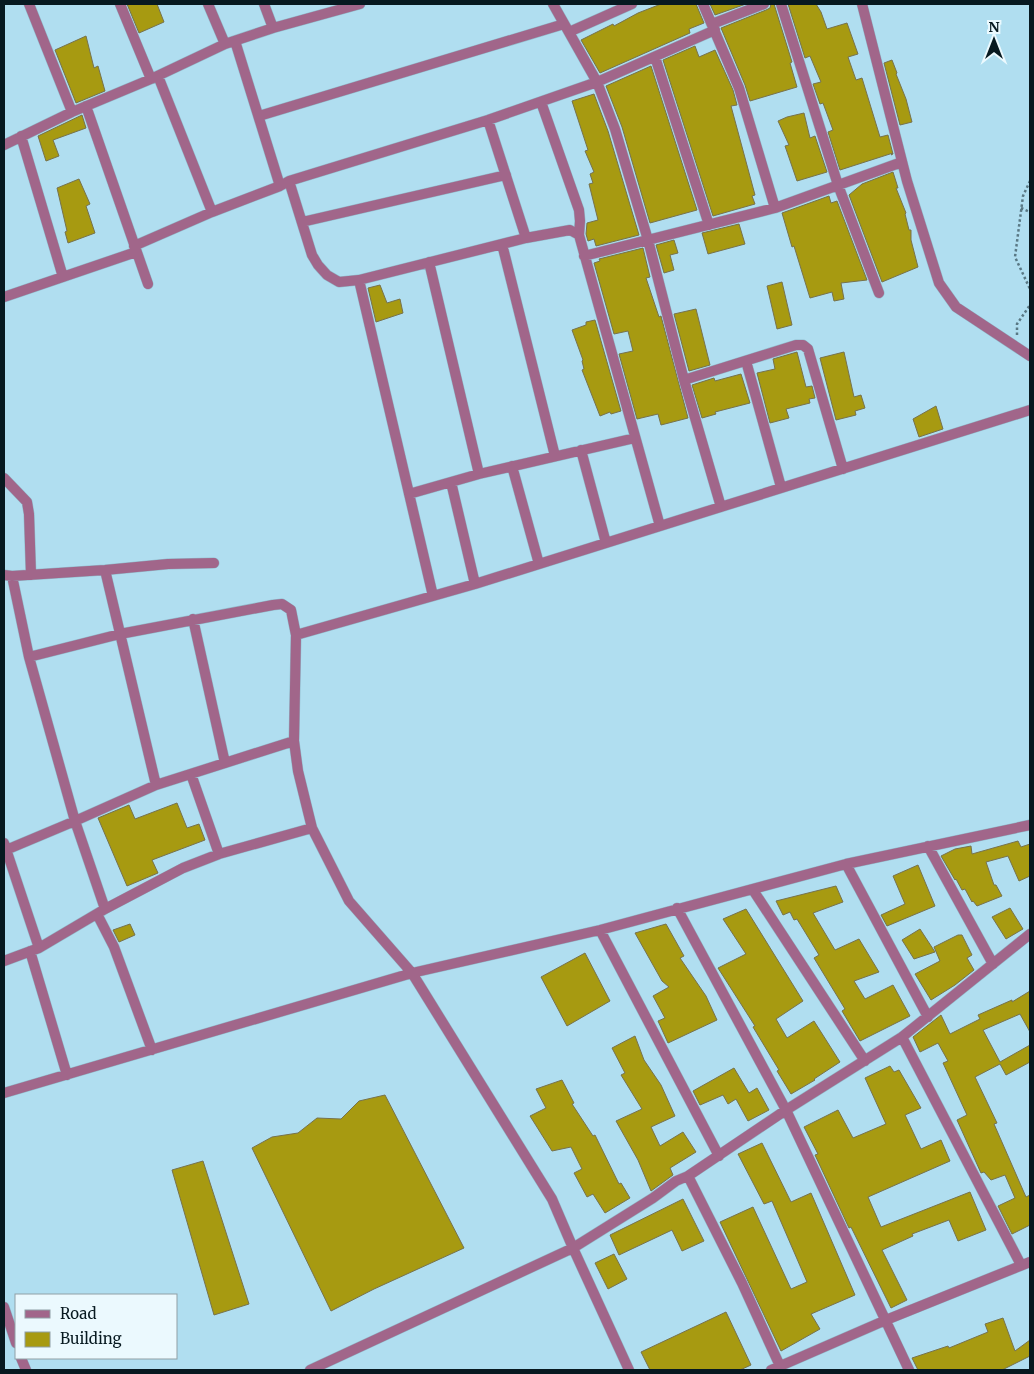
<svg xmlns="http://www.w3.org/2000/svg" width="1034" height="1374" font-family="Merriweather,serif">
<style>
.building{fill:#a79a11;stroke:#76724d}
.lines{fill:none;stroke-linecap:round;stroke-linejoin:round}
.street-casing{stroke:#92bbcb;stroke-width:11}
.path{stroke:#597884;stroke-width:2.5;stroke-dasharray:2.5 2.5;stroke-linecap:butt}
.street{stroke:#a1668a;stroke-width:10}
</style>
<rect width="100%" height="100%" fill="#b0def0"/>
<!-- building -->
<path class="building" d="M127 4H157L164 22 139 33Z
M661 4H696L704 23 689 29 690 33 600 73 581 40 613 24 614 26 638 13Z
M710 4H746L715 15Z
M771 4H774L792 62 790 63 797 87 750 101 745 85 721 28 766 10 770 8Z
M788 4H816L821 12 827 29 847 23 858 54 848 57 856 80 862 78 880 137 888 135 893 154 891 155 893 153 840 170 828 132 833 130 823 103 820 104 813 84 821 82 810 56 805 58Z
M86 36 94 68 98 66 105 91 76 103 55 50Z
M695 46 699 57 715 50 733 90 737 105 731 106 755 195 752 196 755 204 713 216 663 60Z
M892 60 897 73 896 74 906 99 912 122 900 125 884 63Z
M651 66 697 210 650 223 622 127 606 86Z
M594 94 608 131 639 235 596 246 594 239 588 241 586 234 587 223 598 220 589 184 593 183 590 174 594 172 585 151 588 150 572 101Z
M804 113 810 138 815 136 827 172 797 181 785 146 789 145 778 121 787 117Z
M82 115 86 128 53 140 59 156 46 161 38 136Z
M893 172 898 188H896L906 213 905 214 909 230H911V240L918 267 882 282 849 195 862 184Z
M79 179 90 204 86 206 95 233 68 243 65 232 67 231 57 188Z
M829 196 831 203 837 201 867 280 841 283 844 299 834 301 832 292 810 298 794 246 792 247 782 213Z
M739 224 745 244 708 254 702 233Z
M674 240 678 253 670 255 674 270 664 273 656 245Z
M643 248 650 277 646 278 659 317 661 316 688 418 661 425 658 414 637 419 619 354 633 351 628 331 614 334 594 263 600 261 599 259Z
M782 282 792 325 777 329 767 286Z
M380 285 387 303 400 299 403 313 376 322 368 288Z
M696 309 710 365 689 371 674 314Z
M595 320 621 411 611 414 610 412 600 416 582 370 584 369 582 361 583 360 572 330 586 325V322Z
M797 352 806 387 812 386 815 398 809 399 810 403 786 409 789 418 770 423 757 373 775 369 773 359Z
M844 352 854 397 861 395 865 408 855 411 856 415 836 420 820 358Z
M741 374 750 403 715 412 716 414 702 418 692 385 714 378 715 381Z
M936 406 943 429 919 437 913 419Z
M177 803 187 828 199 824 205 840 152 860 158 873 127 886 98 818 129 805 135 819Z
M1018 841 1021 847 1030 844V876L1019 881 1008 856 986 862 994 885H996L1002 896 977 906 973 901 972 902 965 889 962 890 956 879 955 880 941 856 955 849 971 846 972 854Z
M918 865 935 906 887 926 881 915 905 904 893 876Z
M836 886 843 902 813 913 835 950 859 939 879 972 854 981 865 999 893 985 910 1016 860 1041 842 1011 845 1009 814 958 819 955 797 919 794 920 790 912 783 915 776 901Z
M1010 908 1023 929 1006 939 992 917Z
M746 909 803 1001 776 1019 787 1038 814 1021 840 1062 814 1079 815 1080 791 1094 777 1071 779 1070 753 1027 755 1026 718 968 746 954 723 919Z
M130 924 135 935 119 942 113 930Z
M666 924 684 956 680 958 706 996 717 1020 668 1043 658 1021 665 1018 653 996 669 987 662 981 635 933Z
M920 929 935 952 914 959 902 940Z
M958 935H962L972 955 967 958 974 970 955 985 931 1000 915 974 940 961 934 947Z
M585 953 610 1001 567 1026 541 977Z
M1030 991V1032L1020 1014 983 1030 1000 1062 1030 1045V1062L1006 1075 1000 1064 975 1077 997 1123 994 1124 1026 1197 1030 1195V1225L1012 1234 998 1206 1015 1198 1005 1175 991 1180 984 1172 981 1173 957 1120 967 1115 943 1063 948 1061 938 1043 920 1052 913 1037 941 1015 950 1034 980 1019 978 1015 1012 1000V1002Z
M635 1036 644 1060 661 1085 675 1116 651 1127 660 1146 683 1132 696 1152 670 1168 673 1175 651 1191 638 1160 616 1121 642 1109 621 1075 625 1073 612 1048Z
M890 1066 894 1072 899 1070 921 1108 905 1115 921 1149 941 1140 950 1161 868 1197 881 1227 970 1192 986 1230 958 1241 949 1220 912 1234 913 1236 882 1250 907 1300 891 1308 851 1227 849 1228 815 1155 818 1154 804 1127 838 1110 853 1138 886 1124 865 1078Z
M734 1068 749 1093 757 1088 769 1110 748 1121 736 1099 728 1104 723 1095 700 1105 693 1091Z
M562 1080 574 1103 572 1104 593 1136 595 1135 619 1184 621 1183 630 1198 605 1213 593 1194 587 1197 574 1173 582 1169 571 1147 552 1151 530 1116 546 1108 536 1089Z
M385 1095 464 1248 374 1289 331 1311 252 1148 272 1137 298 1133 317 1118 341 1119 359 1101Z
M762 1143 791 1202 811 1193 855 1295 811 1314 820 1329 781 1351 720 1222 753 1207 791 1289 807 1282 772 1201 764 1204 738 1154Z
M203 1161 249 1304 214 1315 172 1170Z
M683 1199 704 1241 682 1251 672 1230 619 1255 610 1235Z
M614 1254 627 1279 608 1289 595 1263Z
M726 1312 751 1365 740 1370H650L641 1352Z
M1003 1318 1015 1351 1030 1340V1356L1002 1370H918L912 1358 948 1346 949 1348 988 1332 985 1324Z"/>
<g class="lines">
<defs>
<path id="street" d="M29 4 72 112
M120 4 151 79
M208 4 225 44
M264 4 273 28
M553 4 597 82 615 129 648 240 684 380 721 507
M703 4 739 88 775 208
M781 4 838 185 879 293
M862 4 907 181 939 283 956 307 1030 356
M712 24 764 4
M569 32 632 4
M235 41 280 186
M655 57 709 225
M158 76 212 212
M541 102 579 210 580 221 579 235 660 526
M86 106 148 284
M259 116 564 24
M488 120 526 238
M21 136 63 277
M4 145 72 112 151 79 225 44 273 28 360 4
M289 181 312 255 318 265 327 275 339 282 359 280 526 238 570 230 579 235
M302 222 506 175
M502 244 555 456
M134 246 212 212 280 186 289 181 488 120 597 82 715 30
M584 256 775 208 902 162
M429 262 479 474
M359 280 433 596
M4 297 136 252
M746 361 781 487
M684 380 796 345H803L808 349 843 469
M581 450 606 543
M512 466 539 564
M4 478 27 502 29 514 31 575
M451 482 475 584
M409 494 479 474 635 438
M105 570 156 785
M4 575 12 576 105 570 168 564 214 563
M12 576 29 657 75 821 105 909
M193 619 225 763
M296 635 475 584 1030 410
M29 657 120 634 273 605 282 604 291 610 296 635 294 741 298 771 312 828 349 901 412 973 552 1199 573 1248 629 1370
M191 774 219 854
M4 843 39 948
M928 846 993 964
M6 850 75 821 156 785 294 741
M846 864 928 1017
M753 890 865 1061
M677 908 786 1110 909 1370
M97 914 114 947 152 1050
M600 930 719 1156
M30 951 67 1075
M4 961 39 948 105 909 183 868 219 854 312 828
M902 1037 1021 1265
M4 1093 412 973 600 930 846 864 1030 825
M688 1176 742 1283 780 1366
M4 1307 16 1343
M21 1358 26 1370
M310 1370 573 1248 653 1198 676 1181 688 1176 786 1110 902 1037 1030 934
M771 1370 886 1320 1030 1262"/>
</defs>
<!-- street casing -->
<use href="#street" class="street-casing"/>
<!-- path -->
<path class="path" d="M1030 181 1023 196 1015 257 1030 289
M1021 208 1030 212
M1017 335V324L1030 305"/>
<!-- street -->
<use href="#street" class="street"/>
</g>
<!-- border -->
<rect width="1034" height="1374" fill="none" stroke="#071920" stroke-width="10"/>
<!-- legend -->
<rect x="15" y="1294" width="162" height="65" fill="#ebf9fe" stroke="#909fa5"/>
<rect x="25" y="1310" width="25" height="8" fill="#a1668a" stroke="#909fa5"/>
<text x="60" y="1319" font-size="15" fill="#071920">Road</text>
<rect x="25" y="1332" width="25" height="15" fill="#a79a11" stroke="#909fa5"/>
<text x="60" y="1344" font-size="15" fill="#071920">Building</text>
<!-- north arrow -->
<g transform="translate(994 40)" stroke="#ebf9fe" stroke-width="4" paint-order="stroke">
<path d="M0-4L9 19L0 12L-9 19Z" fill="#071920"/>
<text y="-8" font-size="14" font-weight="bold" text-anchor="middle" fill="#071920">N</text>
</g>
</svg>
